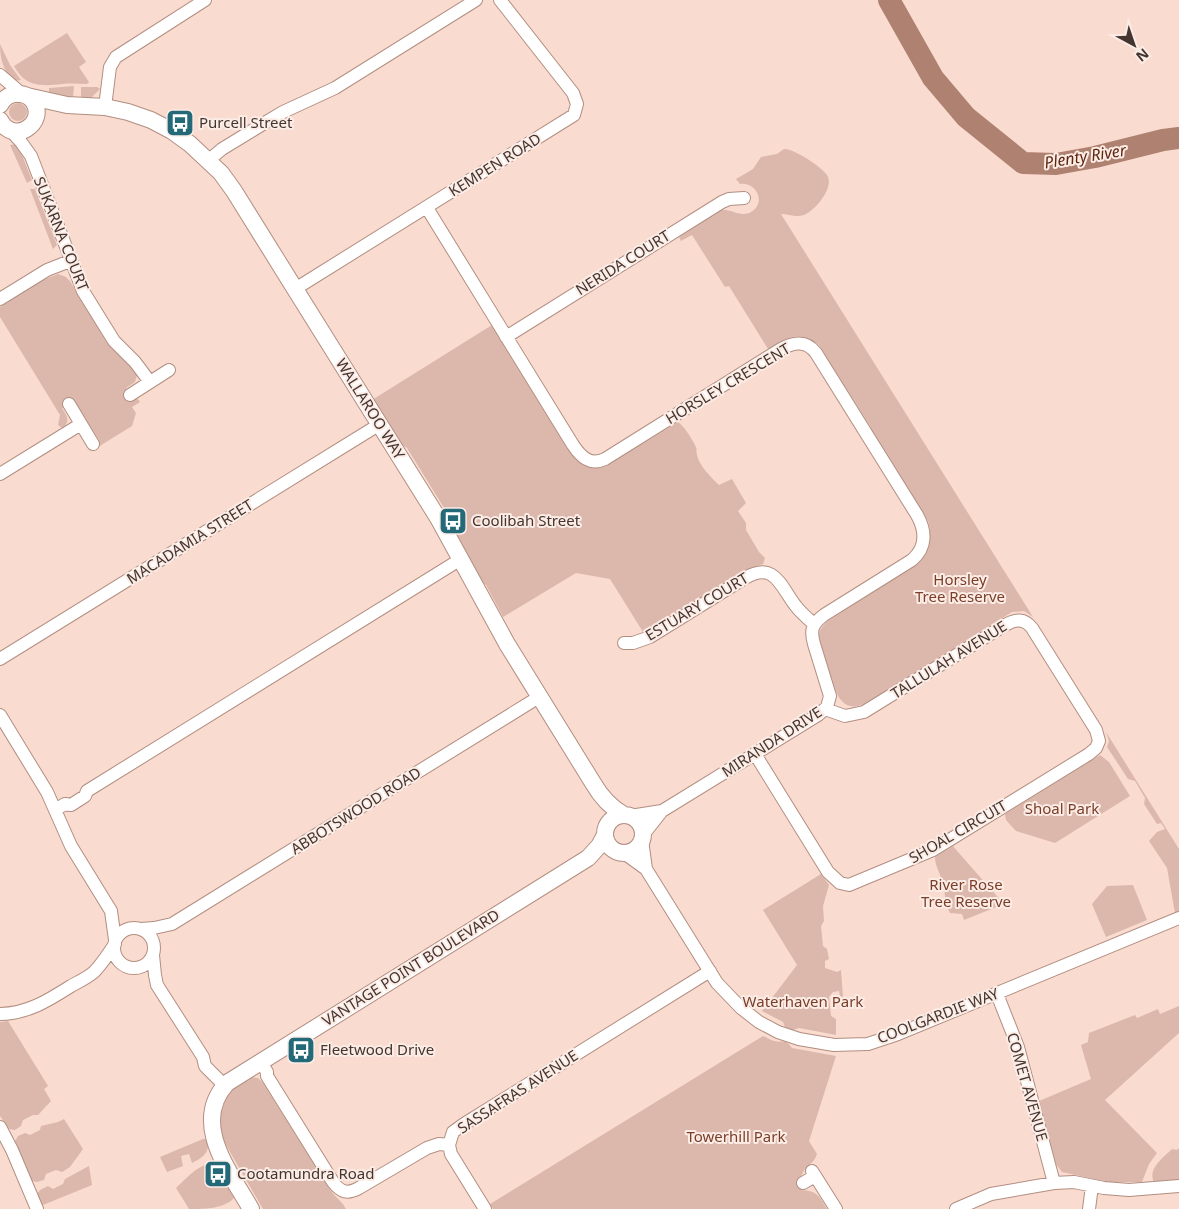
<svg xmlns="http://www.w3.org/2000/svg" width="1179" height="1209" font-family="'Noto Sans',sans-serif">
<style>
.green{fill:#dcb8ac}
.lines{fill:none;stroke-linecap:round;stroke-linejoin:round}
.river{stroke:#ae8171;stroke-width:22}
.minor-casing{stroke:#b28e81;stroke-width:14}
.tertiary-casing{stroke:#b28e81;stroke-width:18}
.minor{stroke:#fff;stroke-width:12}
.tertiary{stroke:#fff;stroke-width:16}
.labels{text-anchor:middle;stroke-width:4;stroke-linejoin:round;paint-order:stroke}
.poi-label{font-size:15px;fill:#453530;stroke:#fcece6;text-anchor:start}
.street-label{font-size:15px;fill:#453530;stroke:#fcece6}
.park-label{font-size:15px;fill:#7a3e28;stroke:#fcece6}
.water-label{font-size:16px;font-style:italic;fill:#5e250e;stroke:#fcece6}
</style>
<rect width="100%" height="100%" fill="#fadbcf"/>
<!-- green -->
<path class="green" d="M67 33 86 62 79 67 89 82 87 84C79 84 71 83 63 84 42 86 26 88 14 66Z
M0 44 10 65 21 80 13 81C3 69 0 59 0 44Z
M74 86 73 98 49 95V88Z
M81 87H97L100 89 91 98 81 99Z
M9 112a9 9 0 1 1 18 0a9 9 0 1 1-18 0Z
M16 144 20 150 32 180 27 183 10 145Z
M784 149C793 148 822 167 827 175 835 187 815 211 804 215 796 218 788 214 781 214L1033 617 1024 611 1012 612 866 703C858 707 848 709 841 700 834 693 823 651 819 639 818 631 822 626 828 621L917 564C929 551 933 538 928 521L882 446 872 436 870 426 818 344C797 330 787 338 768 349L729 286 725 287 692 235 681 241 679 237 720 210C731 208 740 218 751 212 767 202 756 182 740 184L736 179 753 169 761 157 777 154Z
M30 189H35L57 245 53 249Z
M58 274 66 277 70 281 107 343 129 364 137 375 135 382 126 388 133 400 137 398 140 402 132 407 136 413 132 426 98 447 97 442 99 440 74 401 62 408C67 416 71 422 62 428L58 425 60 415 0 317V307L43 280Z
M492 325 568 450C577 463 588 472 606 466L678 422C685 427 692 439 696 447 697 449 696 452 697 455 699 466 712 478 719 485L732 479 746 503 738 511 746 523V530L759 552 765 558 763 564 746 570 643 632 610 579 576 573 503 617 486 585 480 582 454 532V524L407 448 399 443 372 400Z
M1106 732 1179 849V911L1175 913 1167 868 1149 841 1157 832 1165 829 1161 823 1157 824 1144 804 1145 798 1135 781 1128 779 1107 747 1109 741Z
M1100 755 1109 762 1130 796 1055 843 1016 831 1006 820 1005 814Z
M953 846 958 852 1004 904 964 920 962 914 950 913C944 903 946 892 942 881 940 873 935 866 935 857Z
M821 874 829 885 823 906 824 921 821 926 823 946 827 949 829 959 825 961V968L837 972 841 970 843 997 840 996 839 991 833 992 829 997 831 1016 836 1019V1035L799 1028 793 1030 785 1027 783 1022 762 1011 797 965 763 910Z
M1133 885 1147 920 1106 937 1092 904 1107 886Z
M1179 1006V1033L1105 1100 1157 1153 1149 1164 1142 1182H1108L1062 1172 1056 1164 1039 1101 1091 1079 1081 1045 1088 1042 1089 1033 1135 1015 1137 1018 1158 1009 1160 1014Z
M8 1021 48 1086 44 1089 51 1101 38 1115H33L23 1120 21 1126 15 1130 9 1129 0 1116V1022Z
M763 1036C766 1037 770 1040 774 1041 783 1043 785 1038 792 1048L836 1056 809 1141 817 1154C813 1164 812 1161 806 1168 802 1172 803 1176 796 1182L801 1190C818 1191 819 1196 827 1209H493L490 1204Z
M251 1077 258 1078 263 1083 331 1191C336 1198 342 1201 346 1209H263L219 1133 220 1109 229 1092Z
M64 1119 83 1149 70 1167 62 1172 56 1170 46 1174 44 1180 37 1182 32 1181 15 1141 18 1136 25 1133 30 1135 40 1130 41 1126 58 1122Z
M203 1139H207C211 1152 203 1158 192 1163L189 1154 181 1156 183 1166 167 1172 160 1157Z
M1179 1148V1180L1154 1182C1147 1169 1164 1157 1172 1149L1177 1150Z
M214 1163 234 1198C224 1209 204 1209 189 1209L176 1188C187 1178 198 1164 214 1163Z
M89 1166 92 1185 43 1205 37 1194 40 1190 48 1186 53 1189 63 1184 65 1179Z"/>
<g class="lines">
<!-- river -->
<path class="river" d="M889 0 933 78 966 117 1023 163 1056 164 1095 157 1163 140 1179 138"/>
<defs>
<path id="minor" d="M0 75 22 94
M105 107 110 67 116 57 205 0
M10 130 21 142 31 156 83 291 114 341 135 362 150 382
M209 160 222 149 258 127 283 112 335 88 476 0
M427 208 573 445C581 457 590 466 605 459L781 349C794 342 806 340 816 353L917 515C926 531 927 547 912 560L824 615C812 624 810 630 814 644L830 696 827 707 818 715 662 811 643 835
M295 289 574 115 577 104 573 93 500 0
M0 299 47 270 70 261
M506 337 722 202 729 199 744 198
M130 395 169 370
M69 404 93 444
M0 474 81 424
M624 643H633L650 637 745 578C774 561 780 585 795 605 800 612 807 618 814 624
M0 659 380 424
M0 715 47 792 71 846 111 911 115 940
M755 754 828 872 840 883 849 885 933 850 1089 754 1096 748 1099 741 1096 730 1032 628C1024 618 1016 619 1005 625L864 712 845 716 825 709
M55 810 65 804 71 805 85 796 87 791 461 559
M630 816 662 811
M642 840 646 869
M624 853 646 869 717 983 741 1008 759 1022 778 1032 799 1039 834 1045 868 1044 898 1034 1179 918
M114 948a20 20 0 1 1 40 0a20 20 0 1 1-40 0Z
M141 929 154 928 172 924 539 697
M153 955 155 975 157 985 203 1057 205 1066 224 1085
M997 994 1018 1047 1054 1183
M0 1014C27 1014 49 1000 71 986 78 982 87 978 94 972 102 964 108 954 115 944
M260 1061 267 1072V1076L333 1182C341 1193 348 1194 359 1188L427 1148 439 1144 449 1145 453 1132 464 1124 710 971
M0 1127 12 1150 37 1209
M449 1145 451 1154 485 1209
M812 1171 836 1209
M803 1183 815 1176
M956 1209 991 1194 1054 1183 1074 1182 1104 1188 1129 1190 1179 1186
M1089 1209 1092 1186"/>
<path id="tertiary" d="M27 96 67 105 105 107 128 112 151 120 172 131 190 144 221 173 234 191 295 289 438 518 507 644 593 783C601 797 610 807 624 815
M0 105C4 98 11 93 19 94 25 94 30 97 33 101 48 123 13 146 0 120
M605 834a19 19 0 1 1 38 0a19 19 0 1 1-38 0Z
M251 1209C230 1172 190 1123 227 1083L588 858 599 846 605 835"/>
</defs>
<!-- minor casing -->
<use href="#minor" class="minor-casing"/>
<!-- tertiary casing -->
<use href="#tertiary" class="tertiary-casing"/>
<!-- minor -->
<use href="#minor" class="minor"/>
<!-- tertiary -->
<use href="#tertiary" class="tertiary"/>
</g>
<!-- icons -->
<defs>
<symbol id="bus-square" viewBox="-11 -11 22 22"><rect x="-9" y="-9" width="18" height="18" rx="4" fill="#236978" stroke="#fcece6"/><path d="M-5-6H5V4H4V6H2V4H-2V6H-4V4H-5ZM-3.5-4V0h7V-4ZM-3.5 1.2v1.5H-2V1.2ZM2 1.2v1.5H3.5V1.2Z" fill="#fff"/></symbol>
</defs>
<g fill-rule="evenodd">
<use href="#bus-square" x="164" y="107" width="32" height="32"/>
<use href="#bus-square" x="437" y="505" width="32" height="32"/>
<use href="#bus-square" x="285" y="1034" width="32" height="32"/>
<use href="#bus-square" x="202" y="1158" width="32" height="32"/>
</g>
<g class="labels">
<!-- poi labels -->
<g class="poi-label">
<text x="199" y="128">Purcell Street</text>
<text x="472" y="526">Coolibah Street</text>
<text x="320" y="1055">Fleetwood Drive</text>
<text x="237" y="1179">Cootamundra Road</text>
</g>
<!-- street labels -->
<g class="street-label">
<text transform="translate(495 165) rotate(-32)" y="5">KEMPEN ROAD</text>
<text transform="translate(61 234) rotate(68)" y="5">SUKARNA COURT</text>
<text transform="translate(623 263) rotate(-32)" y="5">NERIDA COURT</text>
<text transform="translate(728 384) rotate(-31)" y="5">HORSLEY CRESCENT</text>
<text transform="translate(370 409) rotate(58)" y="5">WALLAROO WAY</text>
<text transform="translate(190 542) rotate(-32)" y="5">MACADAMIA STREET</text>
<text transform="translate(697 607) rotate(-31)" y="5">ESTUARY COURT</text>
<text transform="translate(949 660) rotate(-32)" y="5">TALLULAH AVENUE</text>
<text transform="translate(772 742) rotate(-33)" y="5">MIRANDA DRIVE</text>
<text transform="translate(356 811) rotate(-32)" y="5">ABBOTSWOOD ROAD</text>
<text transform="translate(958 832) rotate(-30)" y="5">SHOAL CIRCUIT</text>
<text transform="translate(411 968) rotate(-32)" y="5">VANTAGE POINT BOULEVARD</text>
<text transform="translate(938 1016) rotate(-21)" y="5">COOLGARDIE WAY</text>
<text transform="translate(1027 1087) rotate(74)" y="5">COMET AVENUE</text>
<text transform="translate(518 1092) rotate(-33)" y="5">SASSAFRAS AVENUE</text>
</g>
<!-- park labels -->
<g class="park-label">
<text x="960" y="585">Horsley<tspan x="960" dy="17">Tree Reserve</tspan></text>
<text x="1062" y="814">Shoal Park</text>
<text x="966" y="890">River Rose<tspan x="966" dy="17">Tree Reserve</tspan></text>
<text x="803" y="1007">Waterhaven Park</text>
<text x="736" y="1142">Towerhill Park</text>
</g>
<!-- water labels -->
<g class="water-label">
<text transform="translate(1085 156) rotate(-9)" y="6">Plenty River</text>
</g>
</g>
<!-- north arrow -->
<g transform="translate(1134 45) rotate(140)" stroke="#fcece6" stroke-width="4" paint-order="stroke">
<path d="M0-4L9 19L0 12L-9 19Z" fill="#453530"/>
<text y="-8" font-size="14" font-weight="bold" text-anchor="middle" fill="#453530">N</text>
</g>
</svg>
